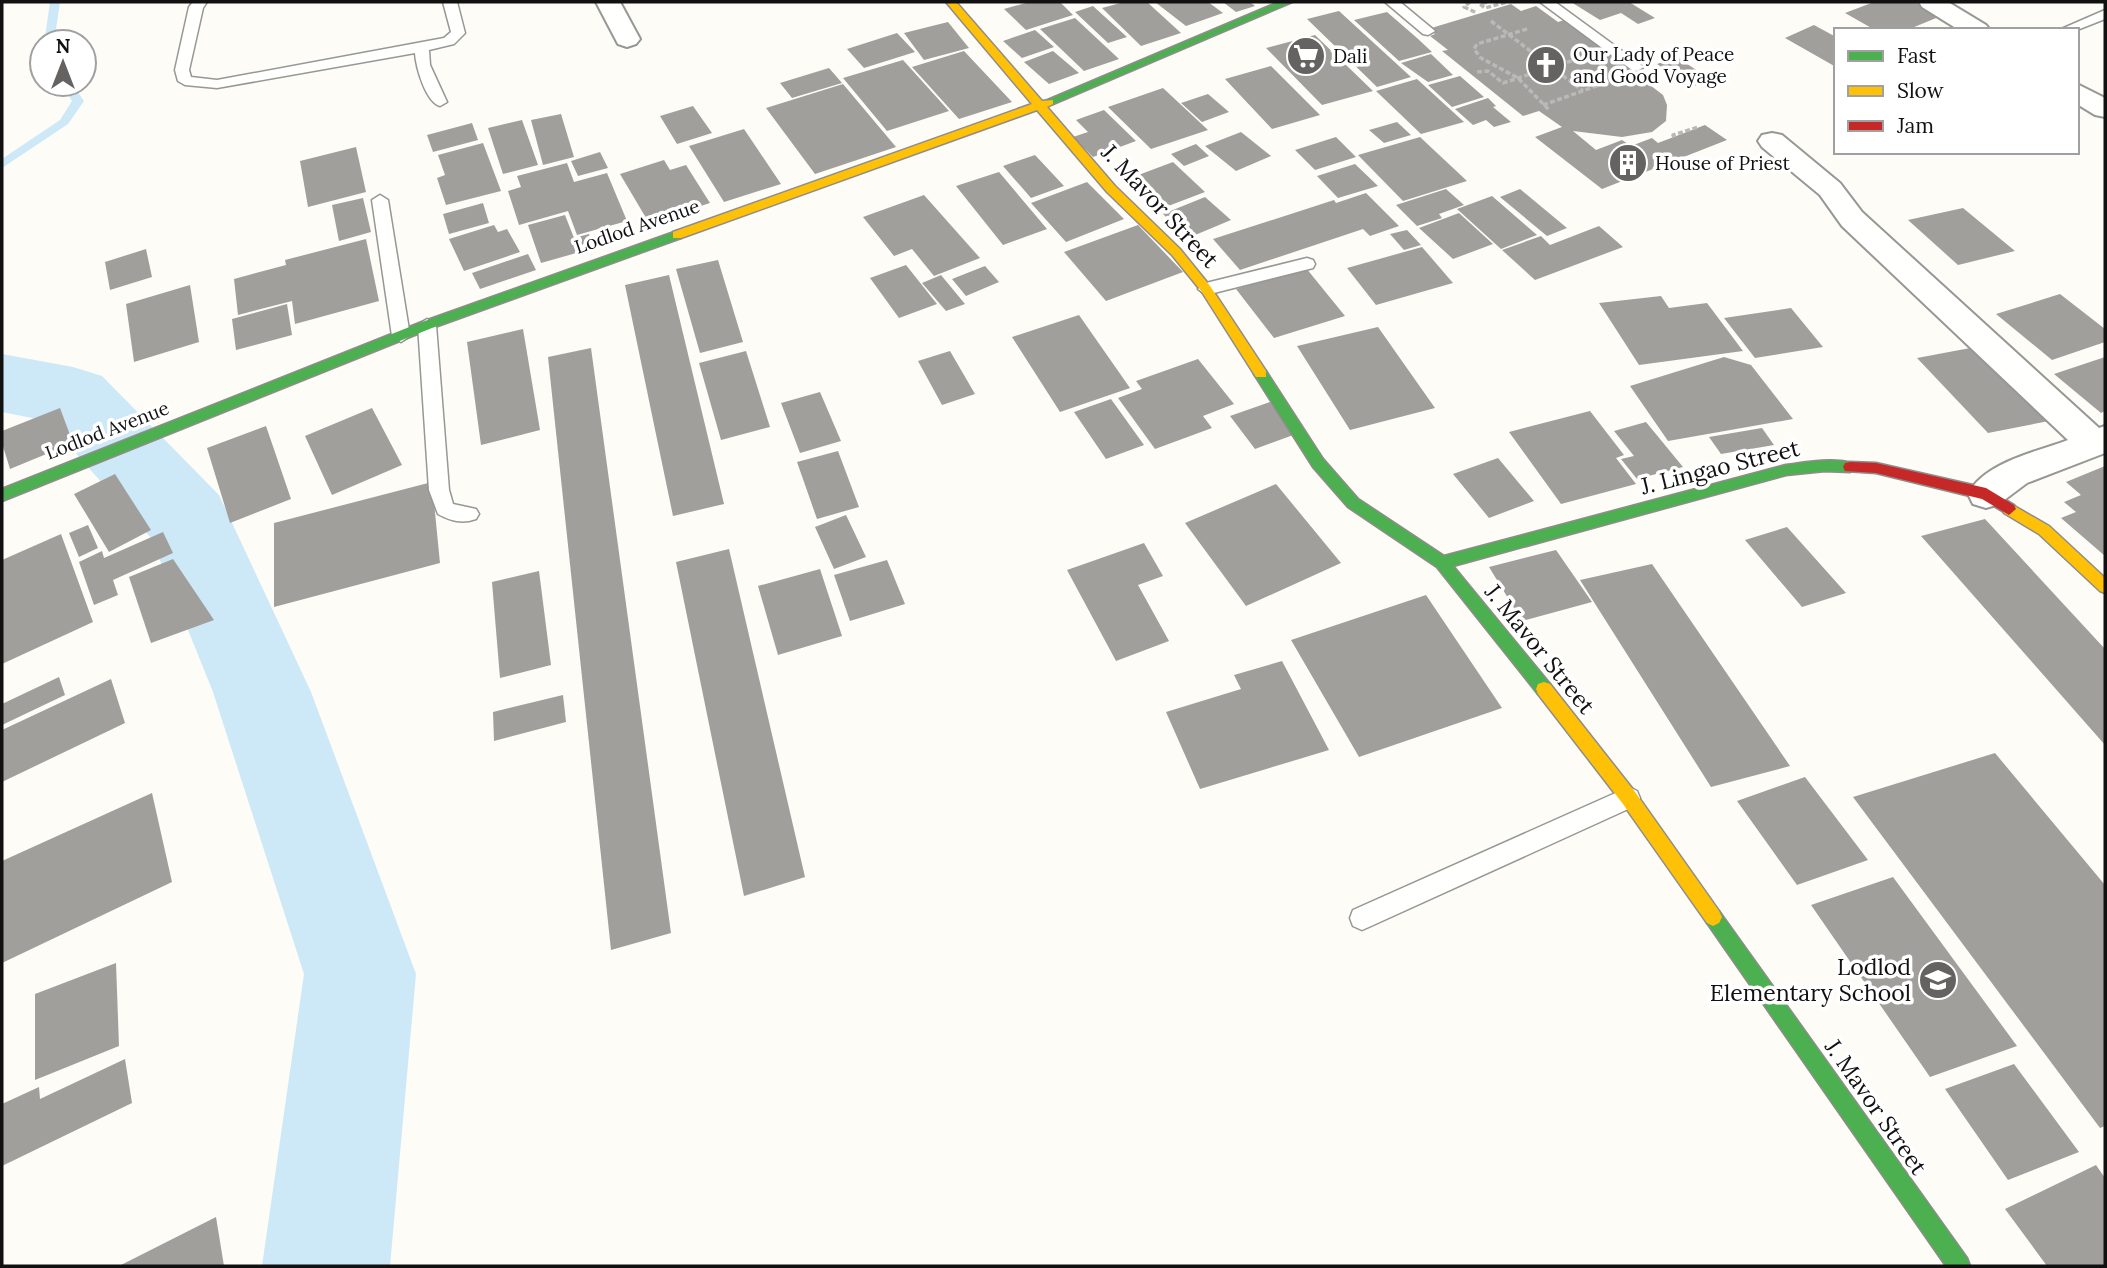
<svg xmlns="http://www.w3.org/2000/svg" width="2107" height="1268" font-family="Lora,serif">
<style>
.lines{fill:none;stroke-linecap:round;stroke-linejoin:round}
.stream{fill:#cde8f7;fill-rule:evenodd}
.river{fill:#cde8f7;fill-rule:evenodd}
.building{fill:#a19f9c}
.lane-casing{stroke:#979795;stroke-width:3}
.street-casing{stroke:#979795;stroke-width:4}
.fast-casing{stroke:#8e8d8b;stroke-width:3}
.slow-casing{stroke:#8e8d8b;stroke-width:3}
.jam-casing{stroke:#8e8d8b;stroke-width:3}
.path{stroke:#b9b9b8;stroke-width:3.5;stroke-dasharray:5 2.5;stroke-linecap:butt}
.lane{fill:#fffffe;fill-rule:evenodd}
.street{fill:#fffffe;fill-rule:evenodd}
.fast{fill:#4caf50;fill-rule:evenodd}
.slow{fill:#ffc107;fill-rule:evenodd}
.jam{fill:#c62828;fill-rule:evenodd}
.labels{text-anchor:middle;stroke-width:7;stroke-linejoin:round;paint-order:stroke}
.far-poi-label{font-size:19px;fill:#111;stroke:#fff;text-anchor:start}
.far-street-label{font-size:19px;fill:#111;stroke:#fff}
.street-label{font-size:23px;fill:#111;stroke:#fff}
.poi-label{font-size:23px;fill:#111;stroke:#fff;text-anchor:end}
</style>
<rect width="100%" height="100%" fill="#fdfcf7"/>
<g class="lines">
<!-- stream -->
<path class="stream" d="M50 2H60L55 36 60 42H49L45 37Z
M62 84H72L84 101 68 124 2 168V159L60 120 72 101Z"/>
<!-- river -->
<path class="river" d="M2 354 73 367 102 376 219 495 311 692 416 974 390 1266H262L304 974 213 692 151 538 47 421 2 412Z"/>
</g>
<!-- building -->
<path class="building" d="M1029 2H1060L1073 15 1026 30 1004 9Z
M1124 2H1147L1181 33 1141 46 1102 8Z
M1155 2H1208L1223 13 1186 26Z
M1223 2H1250L1255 6 1236 12Z
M1571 2H1629L1655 18 1638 24 1621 13 1600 20Z
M1874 2H1915L1941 16 1907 30H1875L1845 13Z
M1511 4 1521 11 1536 6 1558 22 1567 19 1652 80 1646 82 1663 95 1667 105 1666 121 1652 132 1622 137 1573 131 1596 150 1622 140 1631 146 1652 138 1658 143 1705 125 1727 140 1602 189 1535 137 1562 127 1539 111 1523 116 1442 51 1448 50 1430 36 1435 34 1428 29Z
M1093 6 1127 37 1108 43 1075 12Z
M1339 11 1411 77 1377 87 1307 19Z
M1387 12 1417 38 1432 52 1399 61 1354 20Z
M1075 18 1119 59 1084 71 1040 29Z
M948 22 969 48 924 60 904 33Z
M1814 25 1836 37V67L1785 38Z
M1035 30 1054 47 1022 58 1003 41Z
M897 33 915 52 864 68 847 49Z
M1315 35 1373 91 1322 105 1266 48Z
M964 51 1012 102 959 119 912 67Z
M1053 51 1079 73 1049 84 1024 62Z
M1431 54 1453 75 1428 82 1401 63Z
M1677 57 1711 80 1691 87 1657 64Z
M903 60 949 111 887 131 843 78Z
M1271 66 1320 115 1272 129 1225 79Z
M829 68 842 83 792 98 780 83Z
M1460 76 1484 97 1452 107 1428 85Z
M1417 79 1464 122 1421 134 1376 91Z
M843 84 896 147 815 174 766 108Z
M1163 88 1208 130 1151 149 1108 107Z
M1208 94 1229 112 1202 122 1181 103Z
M1488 98 1496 106 1493 107 1511 122 1494 127 1486 120 1473 125 1455 109Z
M693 106 712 133 677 144 660 116Z
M1104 110 1136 141 1093 157 1073 137 1088 132 1076 120Z
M561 114 574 157 543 165 531 120Z
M522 120 538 165 503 174 488 128Z
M1397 122 1411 135 1384 143 1369 130Z
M472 123 478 140 433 152 427 135Z
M744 129 781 184 724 202 689 146Z
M1241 132 1271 156 1236 171 1205 146Z
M1336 137 1356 157 1315 170 1295 150Z
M1420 137 1467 181 1403 201 1358 155Z
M483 143 501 191 446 205 437 178 445 175 438 155Z
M1196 144 1209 156 1184 166 1171 154Z
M356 147 366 192 308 207 300 161Z
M600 152 608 168 578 176 571 161Z
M1035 155 1064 186 1031 198 1003 166Z
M664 160 670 170 686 165 710 203 649 223 620 174Z
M1173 162 1205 192 1155 211 1125 180Z
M567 163 574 182 607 173 627 221 577 235 568 211 519 225 508 191 521 187 517 176Z
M1355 164 1378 186 1338 198 1317 176Z
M999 172 1047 229 1003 245 956 186Z
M1087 182 1124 219 1066 242 1031 203Z
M1446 189 1464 205 1439 214 1442 218 1417 226 1396 205Z
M1520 189 1567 228 1547 236 1500 197Z
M1366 193 1399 226 1370 236 1363 229 1240 270 1213 239 1334 200 1336 203Z
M924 195 980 258 934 276 912 249 894 256 863 217Z
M1492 196 1537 235 1501 249 1457 209Z
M1205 197 1231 220 1188 238 1163 214Z
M363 198 371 232 339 241 332 205Z
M483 203 489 223 449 234 443 214Z
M1963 208 2015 251 1958 265 1908 220Z
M1459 213 1493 244 1453 259 1419 228Z
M565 215 574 238 589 234 594 248 541 263 528 225Z
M494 225 498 232 507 229 520 252 464 271 449 239Z
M1138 225 1183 272 1106 301 1064 252Z
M1599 226 1623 247 1535 280 1502 250 1541 236 1550 245Z
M1407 230 1421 245 1404 250 1390 234Z
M366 239 379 301 295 324 292 301 238 315 234 279 286 265 285 260Z
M1422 247 1453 283 1376 305 1347 268Z
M146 249 152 277 110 290 105 262Z
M528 254 536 270 480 289 472 273Z
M718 260 743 342 700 353 676 269Z
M906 265 937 304 899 318 870 278Z
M985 266 999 282 966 296 952 279Z
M1306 268 1345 316 1274 338 1236 289Z
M669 275 724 504 673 516 625 285Z
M941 275 965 304 946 311 922 283Z
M190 285 199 342 134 362 126 304Z
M2060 294 2105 329V342L2052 360 1996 314Z
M1661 296 1669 308 1707 303 1743 351 1639 365 1599 303Z
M287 304 292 335 236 350 232 319Z
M1791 308 1823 347 1755 358 1724 318Z
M1079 315 1130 388 1060 412 1012 337Z
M1378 327 1435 408 1350 430 1297 346Z
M523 329 540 430 481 445 467 342Z
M1981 346 2054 420 1988 433 1917 358Z
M591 348 671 933 611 950 548 357Z
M746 351 770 427 721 440 699 363Z
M950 351 975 394 942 405 918 361Z
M1724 357 1751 365 1793 419 1668 441 1630 386Z
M2105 357V411L2101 413 2054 374Z
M1198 359 1234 404 1203 416 1212 428 1155 449 1118 398 1142 389 1136 381Z
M820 392 841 441 800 453 781 403Z
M1111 399 1144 445 1106 459 1074 412Z
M1270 402 1296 434 1255 449 1230 416Z
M60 408 73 443 10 469 2 443V431Z
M372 408 402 465 332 495 305 436Z
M1590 411 1624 455 1616 458 1636 484 1561 504 1509 432Z
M1646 422 1683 467 1637 479 1621 459 1634 456 1614 431Z
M266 426 291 499 230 523 207 448Z
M1762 428 1774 445 1721 454 1709 437Z
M838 451 859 507 817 519 797 462Z
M1498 458 1534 501 1489 518 1453 474Z
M2105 466V556L2061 518 2076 512 2064 502 2081 495 2066 482Z
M115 474 151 530 109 552 74 494Z
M432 482 440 563 274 607V523Z
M1276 484 1341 563 1246 606 1185 523Z
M846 515 866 557 834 569 815 527Z
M1985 519 2105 649V745L1921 536Z
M88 525 98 548 79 557 69 533Z
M1787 527 1846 593 1802 607 1745 540Z
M163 532 173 553 113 580 118 595 94 605 79 562 102 551 104 558Z
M61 534 93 622 2 664V560Z
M1144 543 1163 576 1138 585 1169 641 1116 661 1067 570Z
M729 549 805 877 744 896 676 562Z
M1556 550 1592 602 1522 621 1489 567Z
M173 559 214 620 151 643 129 577Z
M887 560 905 604 850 621 834 575Z
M1652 564 1790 766 1711 787 1580 580Z
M820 569 842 636 778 655 758 586Z
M539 571 551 665 500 678 492 582Z
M1426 595 1502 708 1359 757 1291 640Z
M1282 661 1329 750 1200 789 1166 712 1241 689 1234 675Z
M59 677 65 695 2 725V704Z
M111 679 125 723 2 782V730Z
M563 695 566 722 494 741 493 712Z
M1995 753 2105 885V1126L2100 1128 1853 797Z
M1805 777 1868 860 1797 885 1737 801Z
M152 793 172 882 2 963V861Z
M1893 877 2017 1046 1930 1077 1811 905Z
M116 963 119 1046 35 1080V994Z
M125 1059 132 1103 2 1166V1104L39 1087 40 1099Z
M2014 1064 2079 1152 2008 1180 1945 1089Z
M2096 1165 2105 1178V1266H2047L2005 1209Z
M216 1217 224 1266H119Z"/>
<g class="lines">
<defs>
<path id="lane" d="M193 2H207L203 8 189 70 191 77 217 80 444 38 451 32 443 2H457L465 33 454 44 429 50 430 65 447 102 440 106C426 102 416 68 415 53L217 88 185 85 178 81 175 70 189 7Z
M1385 2H1400L1435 31 1428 35 1423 34Z
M1540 2H1555L1644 67 1637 71 1632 70Z
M2105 10V19L2077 30H2059Z
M380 195 388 200 410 336 401 342 392 336 372 200Z
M1307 258 1313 260 1315 264 1313 268 1206 295 1198 289 1206 283Z
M427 319 436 325 449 490 453 504 476 509 479 514 476 519C462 524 451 521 438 514L429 490 418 325Z
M1629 787 1637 791 1640 798 1637 805 1371 926 1362 930 1353 926 1350 918 1353 910Z"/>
<path id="street" d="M596 2H620L640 39 636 44 627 47 618 44Z
M1919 2H1948L1986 25 1990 30H1959L1922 7Z
M2077 84 2105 98V117L2095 115 2077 104Z
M1772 133 1782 135 1840 183 1862 212 2099 428 2105 426V453L2027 483 1999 504 1986 508 1973 504 1968 494C1985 462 2036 452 2068 440L1842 226 1820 195 1762 147 1758 141 1762 135Z"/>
<path id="fast" d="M1279 2H1292L1053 104 1043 102Z
M677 231 683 235 681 238 432 328 2 501V489L422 322Z
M1261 369 1266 371 1323 459 1358 499 1444 556 1786 465C1802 463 1847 455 1857 467L1850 472 1825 471 1786 475 1453 566 1550 684 1552 689 1550 694 1544 696 1538 694 1437 567 1348 507 1313 467 1254 374Z
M1713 908 1719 911 1967 1258 1970 1266H1946L1707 923 1704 917 1707 911Z"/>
<path id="slow" d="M946 2H956L1042 101 1053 100V104L1047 107 1115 186 1180 249 1210 286 1266 371V377H1256L1202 292 1172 255 1107 192 1037 110 681 238H673V232L1032 104Z
M2009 503 2049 526 2105 578V593L2100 591 2039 534 2004 513 2002 509Z
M1544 682 1550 684 1635 792 1719 911 1722 917 1719 923 1713 926 1707 923 1623 804 1538 694 1536 689 1538 684Z"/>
<path id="jam" d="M1850 462 1876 463 1986 488 2014 505 2016 509 2009 515 1982 499 1876 473 1845 471 1843 467 1845 463Z"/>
</defs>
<!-- lane casing -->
<use href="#lane" class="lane-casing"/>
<!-- street casing -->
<use href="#street" class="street-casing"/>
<!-- fast casing -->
<use href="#fast" class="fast-casing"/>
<!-- slow casing -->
<use href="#slow" class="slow-casing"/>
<!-- jam casing -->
<use href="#jam" class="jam-casing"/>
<!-- path -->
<path class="path" d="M1470 2 1464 7 1477 13
M1487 2 1480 4 1485 8 1507 2
M1491 21 1583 91
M1527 29 1477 44 1474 49 1481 58 1518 78 1550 111
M1477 72 1488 71 1503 83 1574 60
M1543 105 1605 83
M1674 137 1673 135 1698 127"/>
<!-- lane -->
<use href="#lane" class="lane"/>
<!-- street -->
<use href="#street" class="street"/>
<!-- fast -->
<use href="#fast" class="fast"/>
<!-- slow -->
<use href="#slow" class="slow"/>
<!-- jam -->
<use href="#jam" class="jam"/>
</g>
<!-- icons -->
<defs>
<symbol id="supermarket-disc" viewBox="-11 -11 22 22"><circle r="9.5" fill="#646362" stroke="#fff"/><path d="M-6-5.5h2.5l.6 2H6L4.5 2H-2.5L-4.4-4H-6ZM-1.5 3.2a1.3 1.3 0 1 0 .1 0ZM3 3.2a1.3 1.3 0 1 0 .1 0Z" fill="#fff"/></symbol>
<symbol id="church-disc" viewBox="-11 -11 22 22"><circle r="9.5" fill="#646362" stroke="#fff"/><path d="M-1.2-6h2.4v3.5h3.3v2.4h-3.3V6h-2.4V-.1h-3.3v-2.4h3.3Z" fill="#fff"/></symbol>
<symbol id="building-disc" viewBox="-11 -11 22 22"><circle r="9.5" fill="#646362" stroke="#fff"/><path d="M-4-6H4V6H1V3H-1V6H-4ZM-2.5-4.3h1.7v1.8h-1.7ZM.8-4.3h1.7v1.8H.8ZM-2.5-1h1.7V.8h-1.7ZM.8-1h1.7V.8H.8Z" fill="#fff"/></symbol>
<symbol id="school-disc" viewBox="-11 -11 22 22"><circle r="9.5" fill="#646362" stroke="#fff"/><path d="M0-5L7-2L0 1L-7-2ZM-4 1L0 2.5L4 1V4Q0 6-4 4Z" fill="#fff"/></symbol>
</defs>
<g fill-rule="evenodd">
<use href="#supermarket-disc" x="1284" y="34" width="44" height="44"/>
<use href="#church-disc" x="1524" y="43" width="44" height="44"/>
<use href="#building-disc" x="1606" y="141" width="44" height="44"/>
<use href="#school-disc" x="1916" y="958" width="44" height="44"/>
</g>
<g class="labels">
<!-- far-poi labels -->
<g class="far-poi-label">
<text x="1573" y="61">Our Lady of Peace<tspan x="1573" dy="22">and Good Voyage</tspan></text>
<text x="1333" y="63">Dali</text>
<text x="1655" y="170">House of Priest</text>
</g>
<!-- far-street labels -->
<g class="far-street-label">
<text transform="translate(637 226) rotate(-19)" y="7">Lodlod Avenue</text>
<text transform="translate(107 430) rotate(-21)" y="7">Lodlod Avenue</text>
</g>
<!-- street labels -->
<g class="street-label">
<text transform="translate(1160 206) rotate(47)" y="8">J. Mavor Street</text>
<text transform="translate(1720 467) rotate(-14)" y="8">J. Lingao Street</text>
<text transform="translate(1540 649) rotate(51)" y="8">J. Mavor Street</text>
<text transform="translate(1876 1107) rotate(55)" y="8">J. Mavor Street</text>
</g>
<!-- poi labels -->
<g class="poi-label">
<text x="1911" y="975">Lodlod<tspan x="1911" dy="26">Elementary School</tspan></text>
</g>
</g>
<!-- border -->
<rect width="2107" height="1268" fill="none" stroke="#111111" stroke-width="7"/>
<!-- legend -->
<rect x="1834" y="28" width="245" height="126" fill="#ffffff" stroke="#a0a0a0" stroke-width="2"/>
<rect x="1848" y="51" width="35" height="10" fill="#4caf50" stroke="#a0a0a0" stroke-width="2"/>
<text x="1897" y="63" font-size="21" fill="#111111">Fast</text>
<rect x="1848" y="86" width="35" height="10" fill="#ffc107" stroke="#a0a0a0" stroke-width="2"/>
<text x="1897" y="98" font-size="21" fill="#111111">Slow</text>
<rect x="1848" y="121" width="35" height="10" fill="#c62828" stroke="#a0a0a0" stroke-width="2"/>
<text x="1897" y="133" font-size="21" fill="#111111">Jam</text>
<!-- north arrow -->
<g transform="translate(63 63)"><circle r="33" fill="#ffffff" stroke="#a0a0a0" stroke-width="2"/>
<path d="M0-5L12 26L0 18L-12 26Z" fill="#646362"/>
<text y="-10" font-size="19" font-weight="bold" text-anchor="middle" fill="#111111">N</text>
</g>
</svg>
